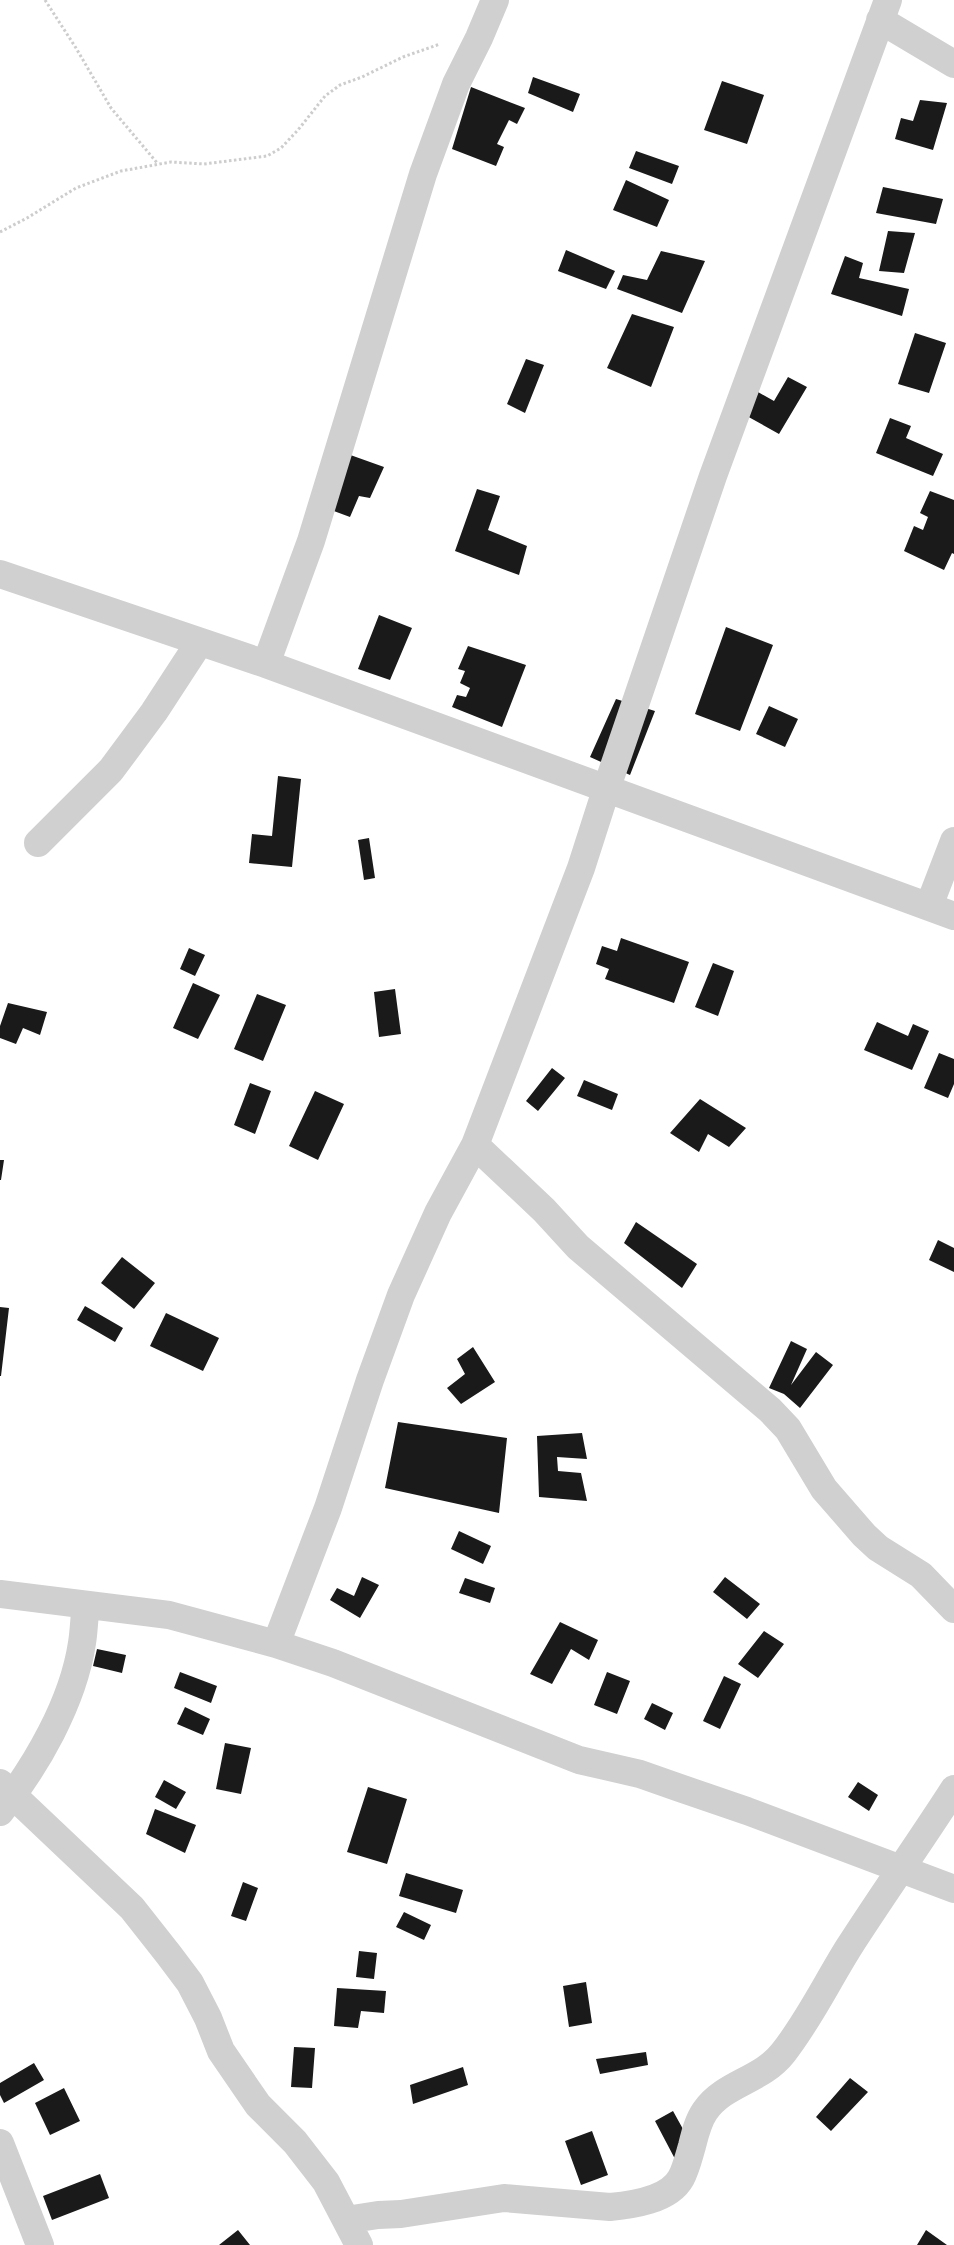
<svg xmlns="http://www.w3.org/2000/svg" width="954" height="2245" font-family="'Public Sans',sans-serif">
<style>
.building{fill:#1a1a1a}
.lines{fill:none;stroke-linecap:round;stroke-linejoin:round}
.path{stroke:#cdcdcd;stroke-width:3;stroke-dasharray:2.5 2.5;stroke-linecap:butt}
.minor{stroke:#d0d0d0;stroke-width:28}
</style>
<rect width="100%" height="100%" fill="#fff"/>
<!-- building -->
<path class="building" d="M533 77 580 94 573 112 528 93Z
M722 81 764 95 747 144 704 130Z
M471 87 525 108 517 124 509 120 497 144 504 147 496 166 452 149Z
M920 100 947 103 933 150 895 139 901 118 913 121Z
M636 151 679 166 672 184 629 168Z
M626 180 669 200 657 227 613 210Z
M883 187 943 199 936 224 876 213Z
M888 231 915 233 904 273 879 271Z
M566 250 615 271 606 289 558 271Z
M661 251 705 261 682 313 617 289 623 275 647 280Z
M845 256 863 263 859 278 909 289 902 316 831 294Z
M632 314 674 327 651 387 607 368Z
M915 333 946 343 929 393 898 384Z
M526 359 544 365 525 413 507 404Z
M788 377 807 387 779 434 745 415 758 392 774 401Z
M890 418 911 426 906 438 943 454 933 476 876 453Z
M342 452 384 467 370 498 359 496 350 517 323 507Z
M477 489 500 496 488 530 527 546 519 575 455 551Z
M930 491 954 500V554L952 553 944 570 904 551 914 526 923 530 928 517 920 513Z
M379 615 412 628 390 680 358 669Z
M726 627 773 645 740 731 695 714Z
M468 646 526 665 502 727 452 707 457 695 466 697 470 688 460 683 465 671 458 669Z
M616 699 655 711 630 775 590 757Z
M769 706 798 719 785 747 756 734Z
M278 776 301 779 292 867 249 863 252 834 272 836Z
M369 838 375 878 364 880 358 840Z
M621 938 689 962 674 1003 605 979 609 969 596 964 602 946 617 951Z
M189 948 205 955 195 976 180 969Z
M713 963 734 971 718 1016 695 1007Z
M193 983 220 995 198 1039 173 1028Z
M395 989 401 1034 379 1037 374 992Z
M257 994 286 1005 263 1061 234 1049Z
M8 1003 47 1012 40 1035 23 1028 16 1044 0 1038V1026Z
M877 1022 908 1036 913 1024 929 1031 912 1070 864 1050Z
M939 1053 954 1059V1084L948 1098 924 1088Z
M552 1068 565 1078 538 1111 526 1101Z
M584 1080 618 1094 612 1110 577 1096Z
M250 1083 271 1091 255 1134 234 1125Z
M315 1091 344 1104 318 1160 289 1146Z
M700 1099 746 1128 729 1147 708 1134 699 1152 670 1133Z
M0 1160H4L1 1180H0Z
M636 1222 697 1264 682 1288 624 1243Z
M938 1240 954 1248V1272L929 1260Z
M122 1257 155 1283 134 1309 101 1283Z
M85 1306 123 1328 115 1342 77 1320Z
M0 1307 9 1308 1 1376H0Z
M166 1313 219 1338 203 1371 150 1346Z
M791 1341 807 1349 791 1385 816 1352 833 1365 800 1408 784 1394 769 1388Z
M473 1347 495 1382 461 1404 447 1388 465 1374 457 1359Z
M398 1422 507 1438 499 1513 385 1488Z
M582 1433 587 1459 557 1457 558 1471 581 1473 587 1501 539 1497 537 1436Z
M459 1531 491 1546 483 1564 451 1549Z
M362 1577 379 1585 360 1618 330 1600 337 1588 354 1596Z
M725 1577 760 1604 747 1619 713 1592Z
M465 1578 495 1588 490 1603 459 1593Z
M560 1622 598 1640 589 1660 571 1649 552 1684 530 1674Z
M764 1631 784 1644 758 1678 738 1664Z
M97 1649 126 1655 122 1673 93 1666Z
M180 1672 217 1686 211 1703 174 1688Z
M607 1672 630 1681 617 1714 594 1705Z
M724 1676 741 1684 720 1729 703 1721Z
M652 1703 673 1713 665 1730 644 1719Z
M185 1707 210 1719 203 1735 177 1724Z
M225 1743 251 1748 241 1794 216 1789Z
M164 1780 186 1792 176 1809 155 1797Z
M858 1782 878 1795 869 1811 848 1797Z
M368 1787 407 1799 387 1864 347 1852Z
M155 1809 196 1825 185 1853 146 1834Z
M406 1873 463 1890 456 1913 399 1896Z
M243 1882 258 1888 246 1921 231 1916Z
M404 1912 431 1925 424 1940 396 1927Z
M359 1951 377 1953 374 1979 356 1977Z
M586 1982 592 2023 569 2027 563 1986Z
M337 1988 386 1991 384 2013 361 2011 358 2028 334 2026Z
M294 2047 315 2048 312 2088 291 2087Z
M646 2052 648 2065 600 2074 596 2059Z
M34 2063 44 2080 4 2103 0 2095V2083Z
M463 2067 468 2085 413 2104 410 2085Z
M850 2078 868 2092 831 2131 816 2117Z
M64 2088 80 2121 50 2135 35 2103Z
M673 2111 694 2149 675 2159 655 2121Z
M592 2131 608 2175 581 2185 565 2141Z
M100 2174 109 2198 52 2220 43 2196Z
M238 2230 250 2245H219Z
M926 2230 947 2245H917Z"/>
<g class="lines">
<!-- path -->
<path class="path" d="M45 0 76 48 111 108 158 164
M0 232 27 218 76 188 121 171 171 162 204 164 267 156 281 148 298 130 325 96 340 85 362 77 403 57 440 44"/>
<!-- minor -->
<path class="minor" d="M880 20 954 64
M0 574 266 664 954 916
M266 664 311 541 423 174 456 84 479 38 495 0
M38 843 111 770 154 712 199 643
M929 906 954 841
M475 1145 544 1210 578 1247 770 1410 788 1429 824 1489 864 1535 878 1548 921 1575 954 1609
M0 1594 169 1615 276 1644 333 1663 579 1760 640 1774 677 1787 747 1811 954 1889
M276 1644 328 1508 370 1380 401 1295 438 1213 475 1145 581 868 607 787 713 476 888 0
M0 1783 132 1908 169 1955 190 1983 208 2018 221 2051 258 2105 295 2142 326 2182 359 2245
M0 1812C36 1766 73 1703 82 1643 84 1631 84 1618 86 1605
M0 2143 40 2245
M346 2220 378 2215 401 2214 504 2198 610 2207C632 2205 669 2200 681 2178 686 2169 689 2156 692 2146 695 2134 698 2121 705 2111 724 2083 761 2081 783 2053 809 2020 827 1982 849 1947 883 1894 920 1842 954 1789"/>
</g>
</svg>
